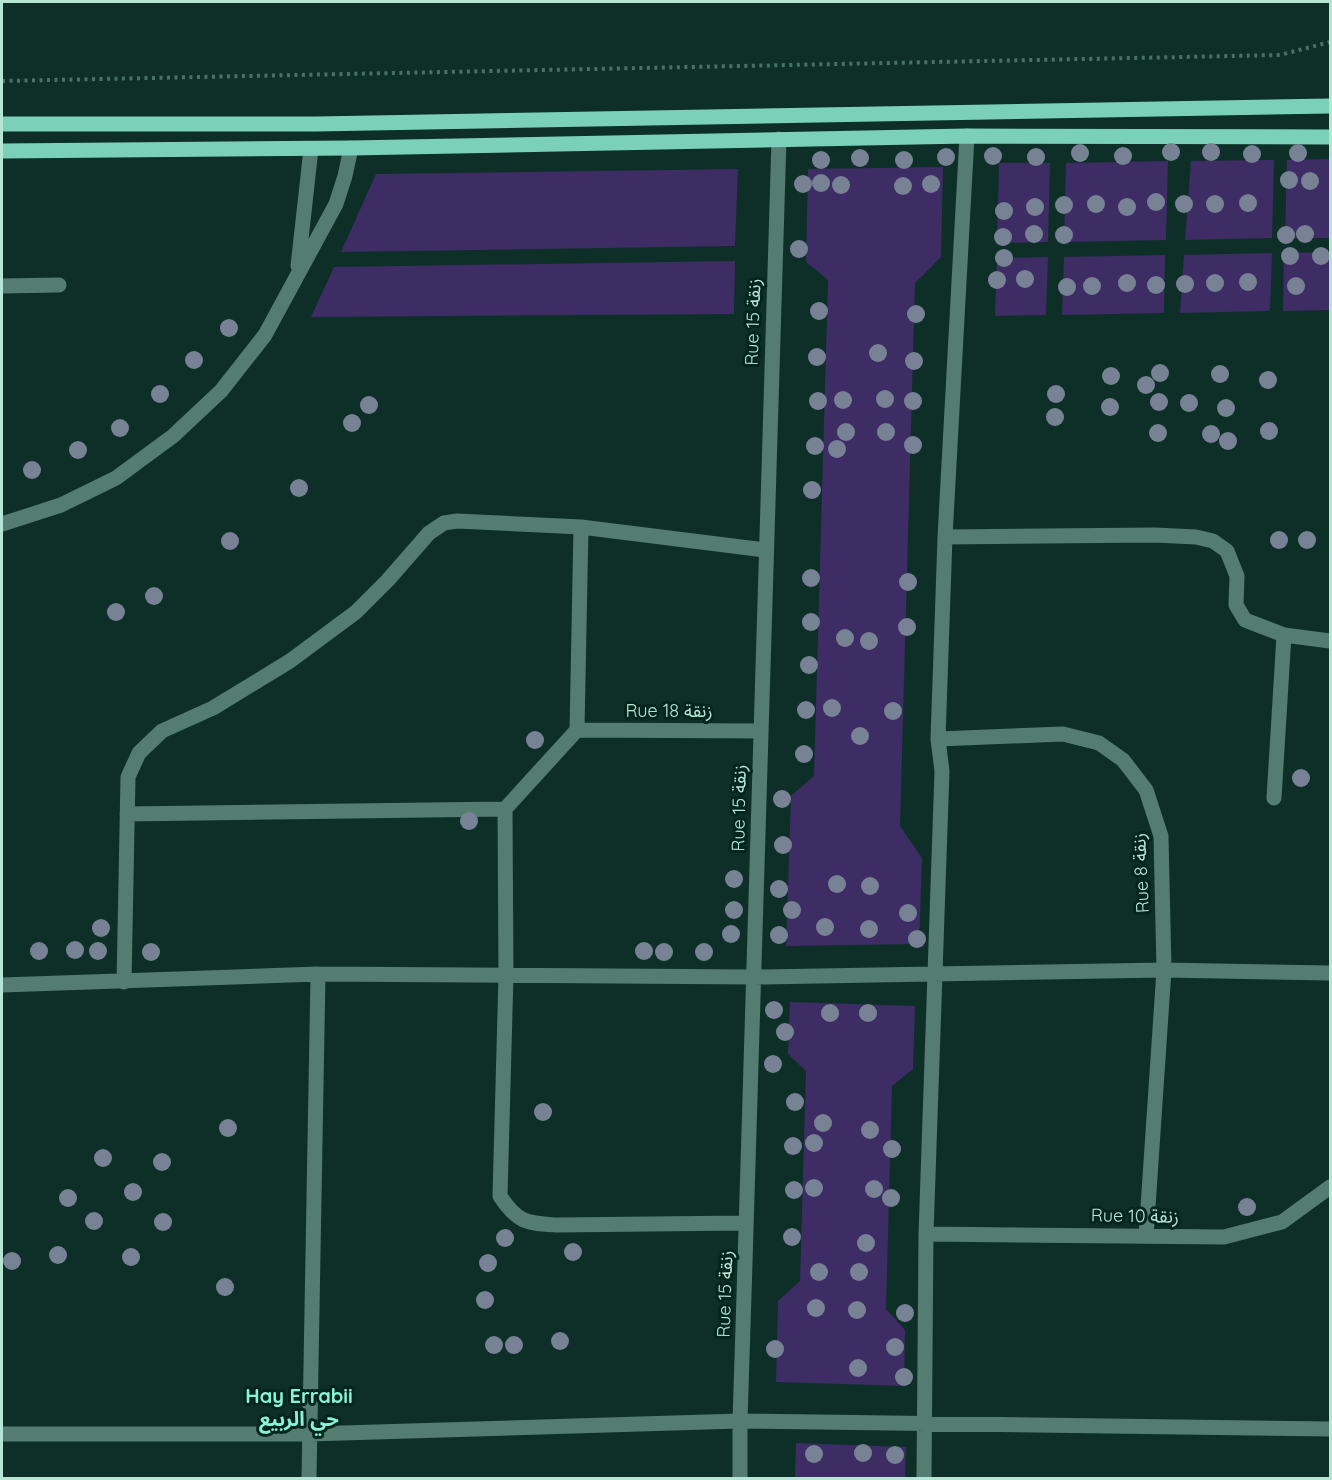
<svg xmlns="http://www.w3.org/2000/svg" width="1332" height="1480" font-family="Quicksand,'Noto Sans Arabic',sans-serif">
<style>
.green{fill:#3d2d64}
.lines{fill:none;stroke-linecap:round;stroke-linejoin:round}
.path{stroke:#4a7166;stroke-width:4;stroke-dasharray:3 4.5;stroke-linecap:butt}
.minor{stroke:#547c70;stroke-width:15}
.major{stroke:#7ad0b8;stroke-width:15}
.tree{fill:#778295}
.labels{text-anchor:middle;stroke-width:6;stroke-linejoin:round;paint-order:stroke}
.street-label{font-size:18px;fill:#b6e5d6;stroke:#02251d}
.neighbourhood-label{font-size:20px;font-weight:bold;fill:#8af2d6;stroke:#02251d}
</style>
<rect width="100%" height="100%" fill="#0d2f27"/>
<!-- green -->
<path class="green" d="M1330 159V238H1285L1287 160Z
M1274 160 1272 238 1185 240 1191 161Z
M1168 161 1166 240 1064 242 1066 163Z
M999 163H1050L1048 242 997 243Z
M943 167 941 257 915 283 900 826 922 858 919 944 786 946 791 796 814 776 828 280 806 262 808 169Z
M738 169 735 246 341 252 376 174Z
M1330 252V310L1283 311 1284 253Z
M1272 253 1270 311 1180 313 1184 255Z
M1165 255 1164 313 1062 315 1064 257Z
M1048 257 1046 315 995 316 997 258Z
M735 261 734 314 311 317 334 267Z
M790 1002 915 1006 913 1069 892 1086 886 1309 905 1330 904 1386 776 1382 778 1301 800 1281 806 1071 788 1054Z
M796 1443 906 1447 905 1478H795Z"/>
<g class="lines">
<!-- path -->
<path class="path" d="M2 81 1280 55 1330 42"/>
<!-- minor -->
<path class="minor" d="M298 266 311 149
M2 286 59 285
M2 524 61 505 116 478 173 436 221 391 265 335 336 204 345 176 351 148
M945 537 1155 535 1196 537 1213 541 1227 551 1237 576 1236 605 1245 620 1284 635 1330 641
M577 730 760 731
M938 739 1063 734 1099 743 1123 760 1146 790 1161 836 1164 970 1146 1236
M1274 798 1284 635
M505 809 506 975 500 1196C518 1223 526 1223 556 1225L746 1223
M127 814 505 809 577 730 581 527
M124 982 128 777 139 753 162 731 213 708 290 661 356 612 388 580 429 533 444 523 457 521 581 527 765 550
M2 985 318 974 755 977 1164 970 1330 973
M926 1234 1224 1237 1282 1222 1330 1187
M2 1434H309L740 1421 1330 1429
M309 1478 318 974
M740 1478V1421C754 994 764 567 779 139
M924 1478 926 1234 942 771 938 739 945 537 967 136"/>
<!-- major -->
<path class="major" d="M2 124H316L1330 106
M2 151 351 148 967 136 1330 137"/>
</g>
<!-- trees -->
<g class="tree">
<circle cx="1171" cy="152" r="9"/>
<circle cx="1211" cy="152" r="9"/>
<circle cx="1080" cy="153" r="9"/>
<circle cx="1298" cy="153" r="9"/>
<circle cx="1252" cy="154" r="9"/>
<circle cx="993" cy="156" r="9"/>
<circle cx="1123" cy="156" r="9"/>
<circle cx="946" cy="157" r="9"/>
<circle cx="1036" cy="157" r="9"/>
<circle cx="860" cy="158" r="9"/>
<circle cx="821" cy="160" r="9"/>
<circle cx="904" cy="160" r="9"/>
<circle cx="1289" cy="180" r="9"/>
<circle cx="1310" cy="181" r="9"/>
<circle cx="821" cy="183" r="9"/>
<circle cx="803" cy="184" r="9"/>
<circle cx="931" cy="184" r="9"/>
<circle cx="841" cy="185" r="9"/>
<circle cx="903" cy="186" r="9"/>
<circle cx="1156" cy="202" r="9"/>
<circle cx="1248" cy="203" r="9"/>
<circle cx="1096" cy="204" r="9"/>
<circle cx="1184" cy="204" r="9"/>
<circle cx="1215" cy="204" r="9"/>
<circle cx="1064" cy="205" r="9"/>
<circle cx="1035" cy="207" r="9"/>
<circle cx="1127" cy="207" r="9"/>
<circle cx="1004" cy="211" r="9"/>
<circle cx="1034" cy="234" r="9"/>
<circle cx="1305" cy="234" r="9"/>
<circle cx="1064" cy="235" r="9"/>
<circle cx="1286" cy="235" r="9"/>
<circle cx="1003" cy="237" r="9"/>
<circle cx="799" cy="249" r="9"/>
<circle cx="1290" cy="256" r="9"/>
<circle cx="1321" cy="256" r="9"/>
<circle cx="1004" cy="258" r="9"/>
<circle cx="1025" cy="279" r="9"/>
<circle cx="997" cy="280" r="9"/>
<circle cx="1248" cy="282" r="9"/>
<circle cx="1127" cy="283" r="9"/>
<circle cx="1215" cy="283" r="9"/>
<circle cx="1185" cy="284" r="9"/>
<circle cx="1156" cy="285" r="9"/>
<circle cx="1092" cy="286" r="9"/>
<circle cx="1296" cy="286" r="9"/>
<circle cx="1067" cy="287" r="9"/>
<circle cx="819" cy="311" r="9"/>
<circle cx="916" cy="314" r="9"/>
<circle cx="229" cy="328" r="9"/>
<circle cx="878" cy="353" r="9"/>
<circle cx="817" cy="357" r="9"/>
<circle cx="194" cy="360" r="9"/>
<circle cx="914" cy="361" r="9"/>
<circle cx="1160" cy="373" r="9"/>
<circle cx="1220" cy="374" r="9"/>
<circle cx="1111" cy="376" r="9"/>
<circle cx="1268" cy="380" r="9"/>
<circle cx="1146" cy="385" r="9"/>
<circle cx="160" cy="394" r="9"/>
<circle cx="1056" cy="394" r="9"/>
<circle cx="885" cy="399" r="9"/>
<circle cx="843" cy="400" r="9"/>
<circle cx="818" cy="401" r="9"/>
<circle cx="913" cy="401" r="9"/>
<circle cx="1159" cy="402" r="9"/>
<circle cx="1189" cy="403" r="9"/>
<circle cx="369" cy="405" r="9"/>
<circle cx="1110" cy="407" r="9"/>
<circle cx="1226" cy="408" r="9"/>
<circle cx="1055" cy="417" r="9"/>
<circle cx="352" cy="423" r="9"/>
<circle cx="120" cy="428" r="9"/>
<circle cx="1269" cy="431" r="9"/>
<circle cx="846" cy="432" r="9"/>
<circle cx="886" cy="432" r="9"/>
<circle cx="1158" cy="433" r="9"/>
<circle cx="1211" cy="434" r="9"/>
<circle cx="1228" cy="441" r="9"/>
<circle cx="913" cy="445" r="9"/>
<circle cx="815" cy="446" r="9"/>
<circle cx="837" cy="449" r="9"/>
<circle cx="78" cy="450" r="9"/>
<circle cx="32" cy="470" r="9"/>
<circle cx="299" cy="488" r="9"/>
<circle cx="812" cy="490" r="9"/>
<circle cx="1279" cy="540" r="9"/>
<circle cx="1307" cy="540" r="9"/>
<circle cx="230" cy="541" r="9"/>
<circle cx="811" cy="578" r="9"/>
<circle cx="908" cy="582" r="9"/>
<circle cx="154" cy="596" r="9"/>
<circle cx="116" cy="612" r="9"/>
<circle cx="811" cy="622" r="9"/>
<circle cx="907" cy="627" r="9"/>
<circle cx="845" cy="638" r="9"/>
<circle cx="869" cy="641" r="9"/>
<circle cx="809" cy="665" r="9"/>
<circle cx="832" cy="708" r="9"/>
<circle cx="806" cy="710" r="9"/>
<circle cx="893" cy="711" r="9"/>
<circle cx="860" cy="736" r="9"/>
<circle cx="535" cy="740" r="9"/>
<circle cx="804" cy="754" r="9"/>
<circle cx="1301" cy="778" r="9"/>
<circle cx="782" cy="799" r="9"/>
<circle cx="469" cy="821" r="9"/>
<circle cx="783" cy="845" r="9"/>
<circle cx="734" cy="879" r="9"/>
<circle cx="837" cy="884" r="9"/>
<circle cx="870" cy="886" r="9"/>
<circle cx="779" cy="889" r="9"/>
<circle cx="734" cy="910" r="9"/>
<circle cx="792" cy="910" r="9"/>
<circle cx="908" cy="913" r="9"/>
<circle cx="825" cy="927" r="9"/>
<circle cx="101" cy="928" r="9"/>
<circle cx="869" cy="929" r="9"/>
<circle cx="731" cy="934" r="9"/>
<circle cx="779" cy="935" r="9"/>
<circle cx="917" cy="939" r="9"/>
<circle cx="75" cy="950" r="9"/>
<circle cx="39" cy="951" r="9"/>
<circle cx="98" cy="951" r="9"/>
<circle cx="644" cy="951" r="9"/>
<circle cx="151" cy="952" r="9"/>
<circle cx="664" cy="952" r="9"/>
<circle cx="704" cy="952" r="9"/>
<circle cx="774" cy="1010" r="9"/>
<circle cx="830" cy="1013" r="9"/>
<circle cx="868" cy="1013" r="9"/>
<circle cx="785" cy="1032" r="9"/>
<circle cx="773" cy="1064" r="9"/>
<circle cx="795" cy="1102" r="9"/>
<circle cx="543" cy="1112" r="9"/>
<circle cx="823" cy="1123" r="9"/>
<circle cx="228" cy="1128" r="9"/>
<circle cx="870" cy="1130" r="9"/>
<circle cx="814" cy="1143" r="9"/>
<circle cx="793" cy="1146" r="9"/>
<circle cx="892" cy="1149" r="9"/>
<circle cx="103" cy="1158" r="9"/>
<circle cx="162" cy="1162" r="9"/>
<circle cx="814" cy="1188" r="9"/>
<circle cx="874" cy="1189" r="9"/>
<circle cx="794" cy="1190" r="9"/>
<circle cx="133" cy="1192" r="9"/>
<circle cx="68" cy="1198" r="9"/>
<circle cx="891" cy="1198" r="9"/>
<circle cx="1247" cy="1207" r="9"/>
<circle cx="94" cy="1221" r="9"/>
<circle cx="163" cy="1222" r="9"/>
<circle cx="792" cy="1237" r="9"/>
<circle cx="505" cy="1238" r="9"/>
<circle cx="866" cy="1243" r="9"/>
<circle cx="573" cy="1252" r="9"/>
<circle cx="58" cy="1255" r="9"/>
<circle cx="131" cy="1257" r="9"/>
<circle cx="12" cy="1261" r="9"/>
<circle cx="488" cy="1263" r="9"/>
<circle cx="819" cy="1272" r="9"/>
<circle cx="859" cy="1272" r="9"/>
<circle cx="225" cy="1287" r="9"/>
<circle cx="485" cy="1300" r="9"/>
<circle cx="816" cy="1308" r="9"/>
<circle cx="857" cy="1310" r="9"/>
<circle cx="905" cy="1313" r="9"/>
<circle cx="560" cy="1341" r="9"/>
<circle cx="494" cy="1345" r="9"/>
<circle cx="514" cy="1345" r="9"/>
<circle cx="895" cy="1347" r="9"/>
<circle cx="775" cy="1349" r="9"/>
<circle cx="858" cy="1368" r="9"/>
<circle cx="904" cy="1377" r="9"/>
<circle cx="863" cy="1453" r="9"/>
<circle cx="814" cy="1454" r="9"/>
<circle cx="895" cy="1455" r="9"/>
</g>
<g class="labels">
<!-- street labels -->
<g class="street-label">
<text transform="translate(753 322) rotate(-88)" y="6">Rue 15 زنقة</text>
<text x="669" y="717">Rue 18 زنقة</text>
<text transform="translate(739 808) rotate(-89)" y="6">Rue 15 زنقة</text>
<text transform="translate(1141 873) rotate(-93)" y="6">Rue 8 زنقة</text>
<text transform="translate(1135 1216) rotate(1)" y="6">Rue 10 زنقة</text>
<text transform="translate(725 1294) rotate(-88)" y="6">Rue 15 زنقة</text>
</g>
<!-- neighbourhood labels -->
<g class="neighbourhood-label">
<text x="299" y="1403">Hay Errabii<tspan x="299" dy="23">حي الربيع</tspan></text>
</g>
</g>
<!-- border -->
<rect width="1332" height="1480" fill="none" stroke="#b6e5d6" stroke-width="6"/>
</svg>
